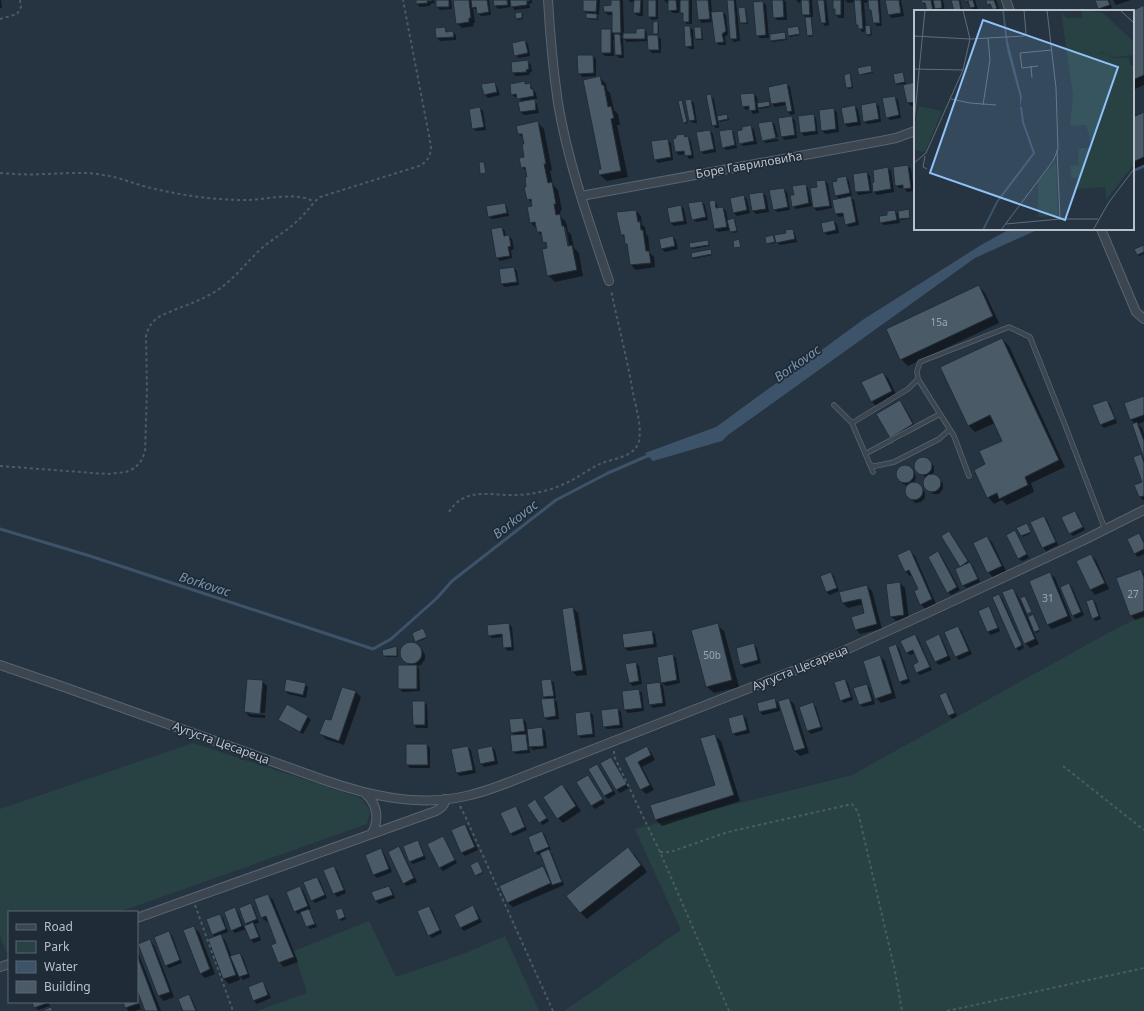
<svg xmlns="http://www.w3.org/2000/svg" width="1144" height="1011" font-family="'Noto Sans',sans-serif">
<style>
.green{fill:#284243}
.water{fill:#3c536a}
.shadow{fill:#0007;fill-rule:evenodd}
.lines{fill:none;stroke-linecap:round;stroke-linejoin:round}
.stream{stroke:#3c536a;stroke-width:3}
.building{fill:#4a5a67;stroke:#212d39}
.service-casing{stroke:#59646f;stroke-width:5.5}
.minor-casing{stroke:#59646f;stroke-width:10}
.path{stroke:#475e5f;stroke-width:2;stroke-dasharray:3 3;stroke-linecap:butt}
.service{stroke:#3b4651;stroke-width:4}
.minor{stroke:#3b4651;stroke-width:8}
.labels{text-anchor:middle;stroke-width:3.5;stroke-linejoin:round;paint-order:stroke}
.number-label{font-size:10px;fill:#9ca7b2}
.street-label{font-size:12px;fill:#b8c1cb;stroke:#1f2b37}
.water-label{font-size:13px;font-style:italic;fill:#7894ae;stroke:#1f2b37}
.inset-river{fill:none;stroke:#3c536a;stroke-width:2}
.inset-road{fill:none;stroke:#606c79;stroke-width:1}
.view{fill:#90c1f8;fill-opacity:0.15;stroke:#90c1f8;stroke-width:2}
.inset-edge{fill:none;stroke:#b8c1cb;stroke-width:2}
</style>
<rect width="100%" height="100%" fill="#263442"/>
<!-- green -->
<path class="green" d="M1144 615V1011H564L681 930 635 829 852 775 1110 632Z
M193 743 361 798 370 811 367 824 119 912H9V951L6 952 0 936V809Z
M369 921 396 977 468 952 505 936 539 1011H257L307 993 294 951Z"/>
<!-- water -->
<path class="water" d="M1010 229H1039L975 258 728 435 722 441 653 461 645 453 716 427 864 319 981 245Z"/>
<!-- shadow -->
<path class="shadow" d="M0 0H1L2 8H0Z
M417 0H434L435 3 430 4V6L420 7 417 4Z
M437 0H451L452 9 440 10 437 7Z
M454 0H489L491 15 481 16 478 13 477 10H476L473 8 475 23H473L474 26 462 28 457 23Z
M494 0H532V3L529 4 530 8 515 10 510 5V7L498 9 495 6Z
M584 0H600L599 15 596 14 598 16V20L588 19 587 18V14L584 11Z
M612 0H622L623 1 624 34 637 33 644 29 647 33V36H657L654 33 657 22 659 24V34L657 35 661 39V53H652L649 50V41L627 42 624 39V36H620L623 38 624 58H619L616 55 615 40H613L614 56H605L602 53 610 30 613 33V15H608L605 12 612 6Z
M628 0H643V16H638L634 13 635 2H631Z
M649 0H658V19L652 20 649 17Z
M664 0H692V24H687L684 21V15L679 11V13H673L669 10V3H667Z
M697 0H711L712 13 723 12 726 15 728 34 725 37 726 45H719L716 42 713 22 702 23 699 20Z
M728 0H736L740 41 734 42 731 39Z
M773 0H784L786 2 787 20H777L774 17Z
M796 0H812L813 17H810L812 19 813 36 809 37 808 35 806 18 803 15 802 2 799 3Z
M818 0H826L829 25 825 26 822 23Z
M834 0H844V18H839L836 15V11L834 8Z
M845 0H880L882 26H877L874 23 873 12 870 9 869 2 864 3 866 27 870 26 871 27 872 35 868 36 867 31 862 32 857 24 855 2 848 3Z
M886 0H901L904 16 892 18 889 15Z
M922 0H943L945 11H938L934 7 935 11H928L926 6 923 3Z
M952 0H960L963 11H955Z
M965 0H975L978 10 980 11H974Z
M987 0H996L1000 11H995L993 7H991L988 4Z
M1096 0H1109L1112 8 1102 11 1099 8Z
M1113 0H1131L1116 5Z
M763 2 766 5 769 38H760L757 35Z
M1144 6V85L1133 90V12Z
M745 8 746 9 748 24H743L741 23Z
M521 13 523 14V19L518 20 517 18Z
M690 27 693 30 694 49H690L686 46Z
M798 27 799 29 800 35 790 37 789 36Z
M445 28 448 33 453 32 456 35V40L440 41 437 38 436 29Z
M701 28 702 29 703 40H697L696 39Z
M785 33 786 35 787 40 773 42 771 41V35Z
M525 41 528 44 530 56 519 58 515 55Z
M593 56 596 59V76L582 77 579 73Z
M527 61 531 65 532 72 529 73V75L516 76 513 73 512 63Z
M870 66 873 73 861 75 860 74Z
M903 74 904 75 906 85 915 83V105L911 106 908 103 904 84 897 85 896 84 894 75Z
M850 75 851 76 853 88 848 89 847 87Z
M599 77 606 84 607 90 610 93 614 110 618 114 620 125H617L628 177 607 181 600 175 602 170Z
M524 82 527 85 529 84 536 93 537 99H533L537 104 539 113 524 115 521 112 522 102 518 97H515L512 94Z
M494 83 497 86 500 95 488 98 485 95Z
M787 84 790 87 795 114 791 115 788 112 786 105 775 107 772 104 769 87Z
M754 94 757 97 758 104 769 102 771 107 760 109 758 107 759 113 753 114 750 109 746 110 743 107Z
M711 96 714 99 717 117 727 116 728 117 729 120 720 122 718 119 719 128H716L713 125Z
M895 97 898 100 901 118 890 120 887 117Z
M690 100 694 103 697 123H693L690 120Z
M682 101 683 102 688 123 685 124 684 122Z
M875 103 879 106 881 122 867 124 864 121Z
M855 106 858 110 861 125 848 127 845 124 842 109Z
M480 108 483 111 486 130 476 131 473 128Z
M834 109 837 113 839 132 826 134 822 131Z
M1144 113V167L1133 172V118Z
M813 115 816 118 818 134 804 136 801 132Z
M791 117 795 120 797 138 785 140 782 137Z
M537 122 544 129 552 170 550 171 553 185 558 190 562 210 560 211 561 217 566 222 568 231 571 234 574 248 579 253 583 276 555 282 548 275V246L544 242 543 237 538 232 537 229 531 223 533 207V204L528 199V177L527 172 522 167 525 158V144L523 138 519 134ZM563 226 566 228 570 251H568Z
M772 122 775 125 778 137 764 139V141L763 140Z
M751 126 754 130 757 144 743 146 740 143Z
M731 130 734 133 737 148 726 150 723 147Z
M710 131 713 134 716 152 704 154 700 151Z
M684 135 691 141 694 158 689 159 686 154 679 155 676 152 674 139Z
M778 139V141L766 143 764 141Z
M668 140 671 143 673 160 658 163 655 159Z
M908 166 911 169 914 191 907 192 904 188H899L896 185Z
M888 168 891 171 894 192 877 195 874 192Z
M867 173 870 176 872 193 859 195 856 192Z
M846 178 849 181 852 196 850 197 854 200 859 225 849 227 846 224 844 216 839 217 836 214 833 201 840 199 836 196Z
M825 181 828 184 832 208 817 211 814 208 818 188Z
M805 185 808 188 812 206 796 209 793 206 795 196Z
M784 189 787 192 790 210 777 212 774 209Z
M763 193 766 196 769 212 756 214 753 211 751 195Z
M744 196 747 199 750 213 737 216 734 213Z
M714 201 717 204 718 209 723 208 726 211 728 221 734 219 735 221 738 232 733 233 731 230 718 232 715 229Z
M702 202 705 205 708 220 696 222 693 219Z
M504 204 507 207 509 216 492 219 489 216Z
M681 206 684 209 687 224 674 226 671 223Z
M636 211 641 216 642 225 645 227 646 234 648 236 650 253 654 257 655 267 636 270 631 265 629 246 626 244 625 239 622 235Z
M895 211 900 216 908 211 910 212V219L901 220 899 217 900 223 884 225 881 222Z
M834 221 837 224 839 233 827 235 824 232Z
M502 228 505 231 506 237 509 236 512 239 514 249 511 250 512 258 500 261 497 257Z
M792 230 795 233 797 242 780 245 775 240 776 243 769 244 767 243 773 236 776 239 787 234Z
M673 237 676 240 678 249 665 252 662 249Z
M708 241 710 246 692 249 691 248Z
M1144 246V254L1139 256 1138 255Z
M710 250 712 255 694 259 693 258Z
M514 268 517 271 519 285 505 287 502 284Z
M979 286 985 293 999 323 908 366 901 359Z
M1002 339 1009 346 1065 467 1031 483 1034 492 1007 505 1002 500 994 504 988 497 987 465 1003 441 995 423 975 432 968 425Z
M883 373 888 378 897 396 876 406 871 401Z
M1144 397V422L1138 424 1142 428 1144 434V456L1136 424 1131 420 1126 404Z
M1107 401 1110 404 1117 423 1104 428 1101 425Z
M900 402 904 406 917 429 895 442 890 437Z
M1140 455 1144 459V500H1143L1140 497 1136 485 1144 482Z
M926 458 934 466V472L931 476 934 475 943 483V489L939 494H933L925 487 924 481 928 477H925L916 469V463L920 459Z
M904 466 910 468 914 472 916 477 914 484H917L925 492V498L921 502 915 503 907 495V489L909 486 903 484 900 480 897 475 899 469Z
M1075 512 1078 515 1085 530 1073 536 1070 533Z
M1044 517 1047 520 1058 545 1046 551 1043 547Z
M1028 525 1031 533 1023 537 1018 528Z
M949 532 952 535 970 563 973 566 980 582 966 588 963 585 961 567Z
M1015 532 1018 535 1029 558 1022 561 1018 558Z
M1139 535 1144 541V554L1138 557 1135 554 1128 540Z
M987 537 992 542 1006 571 993 577 988 572Z
M910 551 915 556 936 604 925 609 921 604 920 590 913 575 910 576 905 571Z
M938 552 941 555 960 590 951 595 948 592Z
M1091 555 1096 560 1109 589 1095 595 1091 590 1077 561Z
M1141 570 1144 574V617L1135 620 1131 615Z
M831 573 834 576 839 591 830 595 826 592 821 577Z
M1050 573 1055 578 1072 621 1052 629 1047 624Z
M900 583 905 588 909 620 896 621 891 616Z
M1069 584 1072 587 1084 615 1076 619 1073 615Z
M867 586 872 591 882 629 860 634 856 629 866 614 863 604 848 608 843 603 840 593Z
M1012 589 1017 594 1028 618 1033 616 1034 617 1040 631 1036 633 1032 629 1039 644 1030 648 1025 643Z
M999 595 1002 598 1024 648 1019 651 1016 648Z
M1093 600 1096 603 1101 619 1096 621 1093 618Z
M988 607 991 610 1000 631 991 635 988 632 979 611Z
M573 608 578 613 587 675 577 676 572 671Z
M509 624 512 627 514 650 508 651 504 647 503 637 492 638 489 635Z
M717 625 724 631 739 687 714 693 707 687Z
M958 627 961 630 972 654 959 660 956 657Z
M423 629 427 638 417 642 416 641Z
M652 631 655 634 657 647 628 651 625 648Z
M915 635 918 638 932 670 920 675 917 672 920 663 915 653 910 655 907 652Z
M938 636 942 639 951 660 939 665 936 662 926 641Z
M412 642 419 645 422 649 425 655V659L421 665 417 666 419 669 420 691 403 692 399 689 410 666 404 660 401 654V650L405 644Z
M754 645 757 648 761 663 744 668 741 664Z
M896 645 899 648 910 682 903 685 900 682Z
M397 647 398 648V657H386L384 655Z
M673 655 676 658 680 683 666 686 662 683Z
M880 656 885 661 896 698 881 703 876 698Z
M636 663 639 666 642 684 633 686 630 683Z
M551 680 554 683 556 698 554 699 557 702 559 719 548 720 544 717 547 700 544 697Z
M845 680 848 683 853 700 844 703 841 700Z
M262 681 267 686 265 713 249 712V714L265 715V718L250 717 245 712Z
M660 683 663 686 666 706 653 708 650 705 647 684Z
M305 684 308 687 306 698 288 694 285 690Z
M867 685 870 688 875 704 863 707 860 704Z
M343 688 356 692 361 697 344 745 326 739 321 734 331 722Z
M639 690 642 693 644 711 628 713 625 710Z
M946 693 949 697 957 716 952 719 949 716Z
M789 699 794 704 809 753 800 756 795 751Z
M775 700 778 703 780 711 763 715 760 712 758 704Z
M424 702 427 705 428 728H417L414 725Z
M813 704 816 707 823 730 811 734 808 731Z
M618 709 621 712 623 728 607 729 604 726Z
M590 712 593 715 595 737 581 738 578 735Z
M743 715 746 718 750 733 736 736 733 733Z
M308 717 311 720 303 734 283 723 280 720Z
M523 719 526 722 527 730 542 728 545 731 547 748 533 750 529 747 530 753 516 754 513 751 515 736 512 732Z
M714 735 721 741 740 801 662 826 655 819 716 785Z
M407 745H427L430 748V768H410L407 765Z
M468 747 471 750 476 773 460 776 457 773 452 750Z
M492 747 495 750 498 764 484 767 481 763Z
M646 748 651 752 655 760 642 767 654 790 646 794 641 789 625 758Z
M611 758 614 761 629 788 620 793 617 790 602 763Z
M597 765 600 768 616 794 608 799 605 796 590 770Z
M588 776 591 779 605 803 595 809 592 806 578 782Z
M562 785 567 790 581 811 563 823 558 818Z
M538 804 549 821 543 825 540 822Z
M515 807 519 810 527 830 513 836 510 833Z
M465 825 468 828 478 850 465 856 462 853 453 830Z
M542 832 545 835 551 850 549 851 552 854 564 885 513 907 508 903 543 868 549 874 541 854 538 855 535 852Z
M442 837 445 840 457 863 443 871 440 868Z
M417 841 420 844 426 859 413 864 410 861Z
M399 848 402 851 417 882 407 886 403 883Z
M381 849 384 853 392 872 377 878 374 875Z
M628 849 635 855 647 872 587 919 580 912Z
M479 864 483 873 477 876 476 875Z
M334 867 337 870 346 893 337 897 334 893Z
M317 878 320 881 327 898 315 903 312 900Z
M300 887 303 890 311 909 308 910 311 913 317 927 310 929 307 926 301 913 298 914 295 911Z
M389 887 392 890 395 898 379 904 376 901 373 893Z
M268 895 273 900 298 962 284 967 279 962 277 943 269 922H267L262 918Z
M251 904 254 908 259 923 254 924 256 926 261 940 254 943 251 940 246 929 235 933 232 930 235 909 238 912 244 927 248 925 246 923Z
M429 907 432 910 442 933 432 938 429 935Z
M472 907 476 910 482 922 464 931 461 928 455 915Z
M343 910 346 919 341 921 336 911Z
M220 915 223 918 228 932 220 935 225 940 232 957 239 954 243 957 250 977 243 980 239 976 240 980 229 984 224 979 209 939 215 937 212 934Z
M194 928 199 932 215 974 205 978 200 973Z
M169 932 172 935 182 963 169 968 166 965Z
M149 940 154 945 174 997 164 1001 159 996 139 944Z
M137 952 139 955 161 1011H146L137 987Z
M262 982 265 985 271 998 257 1004 254 1001 249 987Z
M189 996 192 999 197 1011H184Z
M137 997 141 1009 135 1011H129L126 1008 124 1002H137Z
M33 1002H48L50 1006 38 1010 35 1007Z"/>
<g class="lines">
<!-- stream -->
<path class="stream" d="M1133 171 1144 166
M0 529 90 556 373 649 391 639 437 598 452 581 556 500 608 473 652 454"/>
</g>
<!-- building -->
<path class="building" d="M416 0H432V1H427L428 3 416 4Z
M436 0H449V7H436Z
M453 0H469L471 18H469V22L456 24Z
M471 0H487L489 12 477 14 476 7 472 8Z
M493 0H507L508 5 494 6Z
M510 0H529L530 1H527V5L511 7Z
M583 0H597L596 12 583 11Z
M611 0H620L621 33H612V12H604L603 6 611 5Z
M634 0H641L640 13H633Z
M648 0H656V17H648Z
M668 0H676L677 10 668 11Z
M680 0H689V22H683V13H680Z
M696 0H708L710 19 698 20Z
M727 0H734L737 39H730Z
M772 0H783L784 17 773 18Z
M801 0H809L810 15H802Z
M817 0H824L826 23H821Z
M833 0H841V15H835V9H833Z
M854 0H861L863 29H858V25H856Z
M868 0H878L880 23H873L871 10H869Z
M885 0H899L901 13 888 15Z
M921 0H931L933 11H927L925 3H922Z
M933 0H941L942 8 935 9Z
M951 0H959L961 10 954 11Z
M964 0H973L975 7 970 8 968 1 965 2Z
M986 0H994L997 8 993 10 990 4 987 5Z
M1095 0H1108L1110 5 1098 9Z
M763 1 766 35 756 36 753 2Z
M1144 5V75L1133 80 1132 11Z
M745 7 747 23H740L738 8Z
M723 11 726 31 722 34 724 42 715 43 711 12Z
M522 12V18L516 19 515 13Z
M586 13 597 14V19L586 18Z
M805 17H811L813 35 807 36Z
M658 21V34H653V22Z
M870 25 871 34 866 35 865 26Z
M684 26H690L692 46 685 47Z
M798 26 800 34 788 36 787 28Z
M445 27 446 32 453 31 454 37 436 38 435 28Z
M694 27H701L702 39H695Z
M645 28V39H623V33H636V29Z
M601 29H611V53H601Z
M785 32 786 39 770 41V34Z
M614 34H620L622 55H615Z
M647 35H658L659 50H648Z
M525 40 528 53 514 56 512 43Z
M577 55H593L594 73 578 74Z
M528 60 529 69 526 70 527 72 512 73 511 62Z
M871 65 872 72 859 75 857 68Z
M903 72 905 82 895 84 893 74Z
M850 73 852 87 846 88 844 75Z
M600 76 602 85H604L608 107 611 106 614 118 611 119 621 171 599 175 598 170 601 169 583 80Z
M525 81V84L530 83 531 89H533L534 96 517 99 516 94 511 95 510 84Z
M495 82 497 92 484 95 481 84Z
M915 82V102L907 103 903 85Z
M787 83 792 111 787 112 785 102 771 104 768 87Z
M754 93 756 110 749 111V106L742 107 740 94Z
M711 94 717 125 712 126 706 95Z
M895 96 899 115 886 118 882 98Z
M535 99 536 110 520 112 518 102Z
M691 99 695 120 689 121 685 100Z
M682 100 687 122 683 123 678 101Z
M769 101 770 106 758 108 757 103Z
M876 102 879 119 863 122 861 105Z
M855 105 858 122 844 124 841 108Z
M480 107 484 127 472 129 469 109Z
M834 108 836 129 821 131 819 110Z
M1144 112V157L1133 162V117Z
M727 114 728 119 718 121 717 116Z
M814 114 816 131 800 133 798 116Z
M792 116 795 135 781 137 778 118Z
M538 121 546 164H544L547 178 548 183 552 182 556 204H554L556 215 560 214 562 226H564L568 246 572 245 577 270 547 276 542 249 547 248 546 242 543 243 541 232H537L535 222 530 223 527 207 532 206 531 199 527 200 524 187H526L525 177H527L525 167 521 168 519 158 524 157 522 144H524L522 134H518L516 126Z
M772 121 776 138 762 141 758 123Z
M751 125 754 141 739 144 737 131 742 130V127Z
M732 129 735 145 722 148 719 131Z
M710 130 714 149 700 152 696 132Z
M684 134 685 137 688 136 692 155 685 156 684 151 675 152 673 139 676 138V135Z
M668 139 671 157 654 160 651 141Z
M479 162H484L486 173 480 174Z
M908 165 911 188 903 189V185L895 186 893 167Z
M888 167 891 189 873 192 872 183 874 182 873 170Z
M867 172 870 191 855 192 853 174Z
M846 176 850 193 835 196 832 182 837 181 836 178Z
M825 180 830 206 813 208 810 188 817 187 816 181Z
M806 184 809 203 792 207 790 195H794L792 186Z
M784 188 788 207 773 210 769 190Z
M763 192 766 209 752 211 749 194Z
M744 195 747 210 733 213 730 198Z
M851 196 856 222 845 225 843 213 835 214 832 200Z
M715 200 716 208 723 207 727 227 714 229 709 201Z
M702 201 706 217 692 220 688 203Z
M505 203 507 213 488 217 486 206Z
M681 205 684 221 670 223 667 208Z
M909 209 910 218 899 219 898 211Z
M636 210 638 222 640 221 641 230H643L646 251H649L651 263 630 265 627 244H625L624 235H621L616 212Z
M895 210 897 220 880 223 879 216 887 215V211Z
M734 218 737 231 730 232 727 220Z
M834 220 836 230 823 233 821 223Z
M502 227 504 236 509 235 511 246 508 247 510 256 496 258 491 229Z
M793 229 795 239 776 243 774 235 786 233 785 230Z
M773 235 775 242 766 244 765 237Z
M673 236 675 246 661 249 659 239Z
M739 239 741 247 734 248 733 241Z
M708 240 709 245 690 248 689 243Z
M1144 245V252L1137 255 1134 249Z
M711 249 712 254 692 258 691 253Z
M514 267 517 282 501 284 499 269Z
M979 285 993 316 900 360 886 329Z
M1002 338 1059 460 1025 477 1028 485 999 499 997 493 987 498 974 470 985 464 979 451 1002 441 990 415 968 426 940 367Z
M883 372 892 391 871 402 861 382Z
M1144 396V415L1130 420 1124 403Z
M900 400 913 424 890 438 876 414Z
M1107 400 1115 419 1100 425 1092 405Z
M1137 422 1144 441V459L1132 424Z
M1141 454 1144 463V496L1139 497 1134 485 1142 482 1133 457Z
M914 466a9 9 0 1 1 18 0a9 9 0 1 1-18 0Z
M896 474a9 9 0 1 1 18 0a9 9 0 1 1-18 0Z
M923 483a9 9 0 1 1 18 0a9 9 0 1 1-18 0Z
M905 491a9 9 0 1 1 18 0a9 9 0 1 1-18 0Z
M1075 511 1083 527 1069 534 1061 517Z
M1044 516 1056 542 1042 548 1030 522Z
M1027 523 1031 532 1021 536 1016 528Z
M1015 530 1027 554 1018 559 1006 535Z
M949 531 968 561 960 567 941 536Z
M1139 533 1144 543V549L1134 554 1127 539Z
M987 536 1002 566 987 573 973 543Z
M910 549 932 599 920 605 914 591 918 589 909 570 905 572 897 555Z
M938 551 957 587 947 593 928 557Z
M1091 554 1105 583 1090 590 1076 561Z
M970 562 978 579 962 586 955 569Z
M1141 569 1144 578V611L1130 616 1116 578Z
M831 572 837 588 826 592 820 576Z
M1050 572 1068 616 1047 625 1029 581Z
M900 582 904 615 890 617 886 584Z
M1069 583 1081 612 1072 616 1060 587Z
M867 585 877 624 855 630 851 617 864 613 861 599 842 603 839 592Z
M1013 588 1035 639 1024 644 1002 592Z
M999 594 1022 645 1015 649 992 597Z
M1025 596 1032 612 1027 614 1020 598Z
M1093 599 1099 616 1092 619 1086 601Z
M989 606 998 628 987 632 978 611Z
M573 607 583 670 571 672 562 609Z
M1033 614 1040 630 1034 632 1028 617Z
M509 623 512 647 503 648 502 634 488 636 487 625Z
M718 623 732 680 706 687 691 630Z
M958 626 969 651 955 657 944 632Z
M423 628 427 637 415 642 412 633Z
M652 630 654 644 624 648 622 634Z
M915 634 930 667 916 673 913 665 918 662 913 650 906 653 900 641Z
M939 634 948 656 935 662 925 641Z
M400 653a11 11 0 1 1 22 0a11 11 0 1 1-22 0Z
M754 643 758 660 740 665 736 648Z
M896 644 908 679 899 682 888 647Z
M397 646V656H383L382 650Z
M673 654 677 680 661 683 657 657Z
M880 655 892 693 875 699 863 661Z
M636 662 639 681 629 683 625 664Z
M398 665H417V689H398Z
M247 679 263 680 260 714 244 712Z
M286 679 306 683 303 695 284 691Z
M551 679 554 696 543 697 541 680Z
M845 679 851 697 840 701 834 682Z
M660 682 663 703 649 705 646 684Z
M867 684 872 701 859 705 853 688Z
M342 687 356 691 339 741 319 734 325 719 331 720Z
M639 689 642 708 624 710 622 691Z
M946 692 955 713 948 716 939 695Z
M554 698 556 716 544 718 541 699Z
M775 698 777 708 759 712 757 703Z
M789 698 805 748 794 751 778 701Z
M412 701H425V725H413Z
M813 702 821 727 807 731 799 707Z
M287 704 308 716 300 732 278 720Z
M618 708 620 725 603 727 601 710Z
M590 711 593 734 577 736 575 713Z
M743 714 747 730 732 734 728 718Z
M523 718 525 731 511 733 509 719Z
M542 727 544 746 529 747 527 729Z
M526 734 528 750 512 752 510 735Z
M715 734 734 795 655 820 650 805 715 785 700 738Z
M406 744H427L428 765H406Z
M468 746 473 770 456 773 451 749Z
M492 746 495 761 480 764 477 749Z
M647 746 651 755 638 762 650 785 640 790 624 758Z
M611 757 627 784 616 790 600 763Z
M597 764 613 791 604 796 588 769Z
M588 775 603 799 591 806 576 782Z
M562 784 576 806 557 819 543 797Z
M535 799 547 818 539 823 527 805Z
M516 806 525 827 510 834 500 813Z
M465 824 475 847 461 853 451 830Z
M542 831 549 847 534 853 528 837Z
M443 836 455 860 439 868 427 844Z
M418 840 424 856 409 862 403 846Z
M399 846 414 878 403 884 388 852Z
M628 847 641 865 580 913 566 896Z
M381 848 389 869 373 875 365 855Z
M549 849 562 882 552 885 540 853Z
M478 861 483 872 475 876 470 865Z
M334 866 344 890 333 894 323 870Z
M543 866 551 883 507 903 499 886Z
M317 877 325 895 311 901 303 882Z
M300 886 308 906 294 912 286 892Z
M389 886 393 895 375 901 371 892Z
M268 894 294 957 278 963 271 945 276 943 266 916 261 918 254 899Z
M251 903 257 919 245 924 239 908Z
M473 905 479 919 460 928 454 915Z
M429 906 440 930 428 936 417 911Z
M235 907 242 926 231 931 224 912Z
M342 908 345 917 338 920 335 910Z
M309 909 315 924 306 927 300 912Z
M220 914 226 929 212 935 206 919Z
M253 922 259 937 250 940 244 926Z
M194 926 210 969 200 974 183 930Z
M169 931 180 960 165 966 154 937Z
M221 934 236 975 223 979 208 939Z
M150 939 170 992 158 996 138 944Z
M240 953 248 974 239 977 230 956Z
M137 955 158 1011H145L137 990Z
M263 981 268 995 253 1001 248 987Z
M189 994 196 1011H183L178 999Z
M32 1002H47V1003L34 1008Z
M123 1002H137V1004L125 1008Z
M51 1007 53 1011H41Z"/>
<g class="lines">
<defs>
<path id="service" d="M834 405 852 423 873 472
M852 423 908 389 918 379
M865 454 940 414
M870 465 875 466 894 462 939 439 949 430
M969 476 954 436 918 379 917 371 920 362 1009 327 1030 337 1065 425 1105 529"/>
<path id="minor" d="M548 0C550 34 553 69 558 103 568 163 589 222 609 281
M1006 0 1010 11
M581 196 881 141 896 138 915 131
M1101 229 1136 312 1144 319
M0 665 64 687 324 780C370 796 418 807 466 796 480 793 494 788 507 783L839 653 925 614 1082 541 1144 510
M366 794C378 805 379 820 372 833
M137 918 436 811C441 808 445 806 445 799
M0 967 9 964"/>
</defs>
<!-- service casing -->
<use href="#service" class="service-casing"/>
<!-- minor casing -->
<use href="#minor" class="minor-casing"/>
<!-- path -->
<path class="path" d="M0 19 17 14 21 7 20 0
M0 173C14 174 28 175 42 174 63 174 83 171 103 175 118 177 132 183 147 187 179 195 212 200 246 200 265 200 298 191 314 202
M0 466 107 474 117 473 126 472 135 468 141 461 145 452 147 389 146 336C148 329 150 324 155 320 160 315 168 313 174 310 187 305 199 301 211 294 232 283 245 263 263 247 274 238 287 231 297 221 306 214 311 204 320 197L419 166C428 162 431 155 431 146L403 0
M449 512C465 486 491 496 515 495 526 495 537 493 548 490 558 487 567 483 576 478 584 473 593 467 602 463 615 458 635 457 639 441 642 426 636 408 633 393 627 358 618 324 611 290
M614 751V756L660 852 729 1011
M1063 766 1144 830
M460 806 466 818 553 1011
M660 852H670L728 832 852 804 858 812 895 971 902 1011
M195 905 233 1011
M947 1011 1144 968"/>
<!-- service -->
<use href="#service" class="service"/>
<!-- minor -->
<use href="#minor" class="minor"/>
</g>
<g class="labels">
<!-- number labels -->
<g class="number-label">
<text x="939" y="326">15a</text>
<text x="1133" y="598">27</text>
<text x="1048" y="602">31</text>
<text x="712" y="659">50b</text>
</g>
<!-- street labels -->
<g class="street-label">
<text transform="translate(749 165) rotate(-10)" y="4">Боре Гавриловића</text>
<text transform="translate(800 668) rotate(-22)" y="4">Аугуста Цесареца</text>
<text transform="translate(221 743) rotate(20)" y="4">Аугуста Цесареца</text>
</g>
<!-- water labels -->
<g class="water-label">
<text transform="translate(797 363) rotate(-35)" y="5">Borkovac</text>
<text transform="translate(515 519) rotate(-38)" y="5">Borkovac</text>
<text transform="translate(205 584) rotate(18)" y="5">Borkovac</text>
</g>
</g>
<!-- overview -->
<g transform="translate(914 10)">
<rect width="220" height="220" fill="#263442"/>
<path d="M168 0 189 3 220 32 219 45 199 47 189 42 183 45 190 43 199 48H215L216 55H220V154L192 190 191 177 163 179V168H157L156 156 165 155 164 139 178 137 172 115 156 116 159 85 147 1 152 8H168ZM5 96 28 101 11 142 0 140V116ZM142 151 144 206 124 207V171Z" fill="#284243"/>
<path d="M94 32 108 87 106 98V87L94 43 92 33Z" fill="#3c536a"/>
<path class="inset-river" d="M89 0 93 33M69 220 83 192 120 143 109 112 107 97"/>
<path class="inset-road" d="M206 0 220 13M0 26 56 29 110 26 112 23 110 0M117 56 118 68M124 56 108 58 106 43 138 40M0 59 49 60M37 89 56 93 82 95M69 95 76 50 74 28M0 113 11 0M143 140 146 209H184M11 146 9 157 13 159M0 153 12 143 49 60 56 29 49 0M92 214 146 209M87 220 139 151 144 139 142 78 133 0M179 220 195 192 220 159"/>
<path class="view" d="M69 10 204 57 151 210 16 163Z"/>
<rect width="220" height="220" class="inset-edge"/>
</g>
<!-- legend -->
<rect x="8" y="911" width="130" height="92" fill="#1f2b37" stroke="#5c6772"/>
<rect x="16" y="924" width="20" height="6" fill="#3b4651" stroke="#5c6772"/>
<text x="44" y="931" font-size="12" fill="#b8c1cb">Road</text>
<rect x="16" y="941" width="20" height="12" fill="#284243" stroke="#5c6772"/>
<text x="44" y="951" font-size="12" fill="#b8c1cb">Park</text>
<rect x="16" y="961" width="20" height="12" fill="#3c536a" stroke="#5c6772"/>
<text x="44" y="971" font-size="12" fill="#b8c1cb">Water</text>
<rect x="16" y="981" width="20" height="12" fill="#4a5a67" stroke="#5c6772"/>
<text x="44" y="991" font-size="12" fill="#b8c1cb">Building</text>
</svg>
